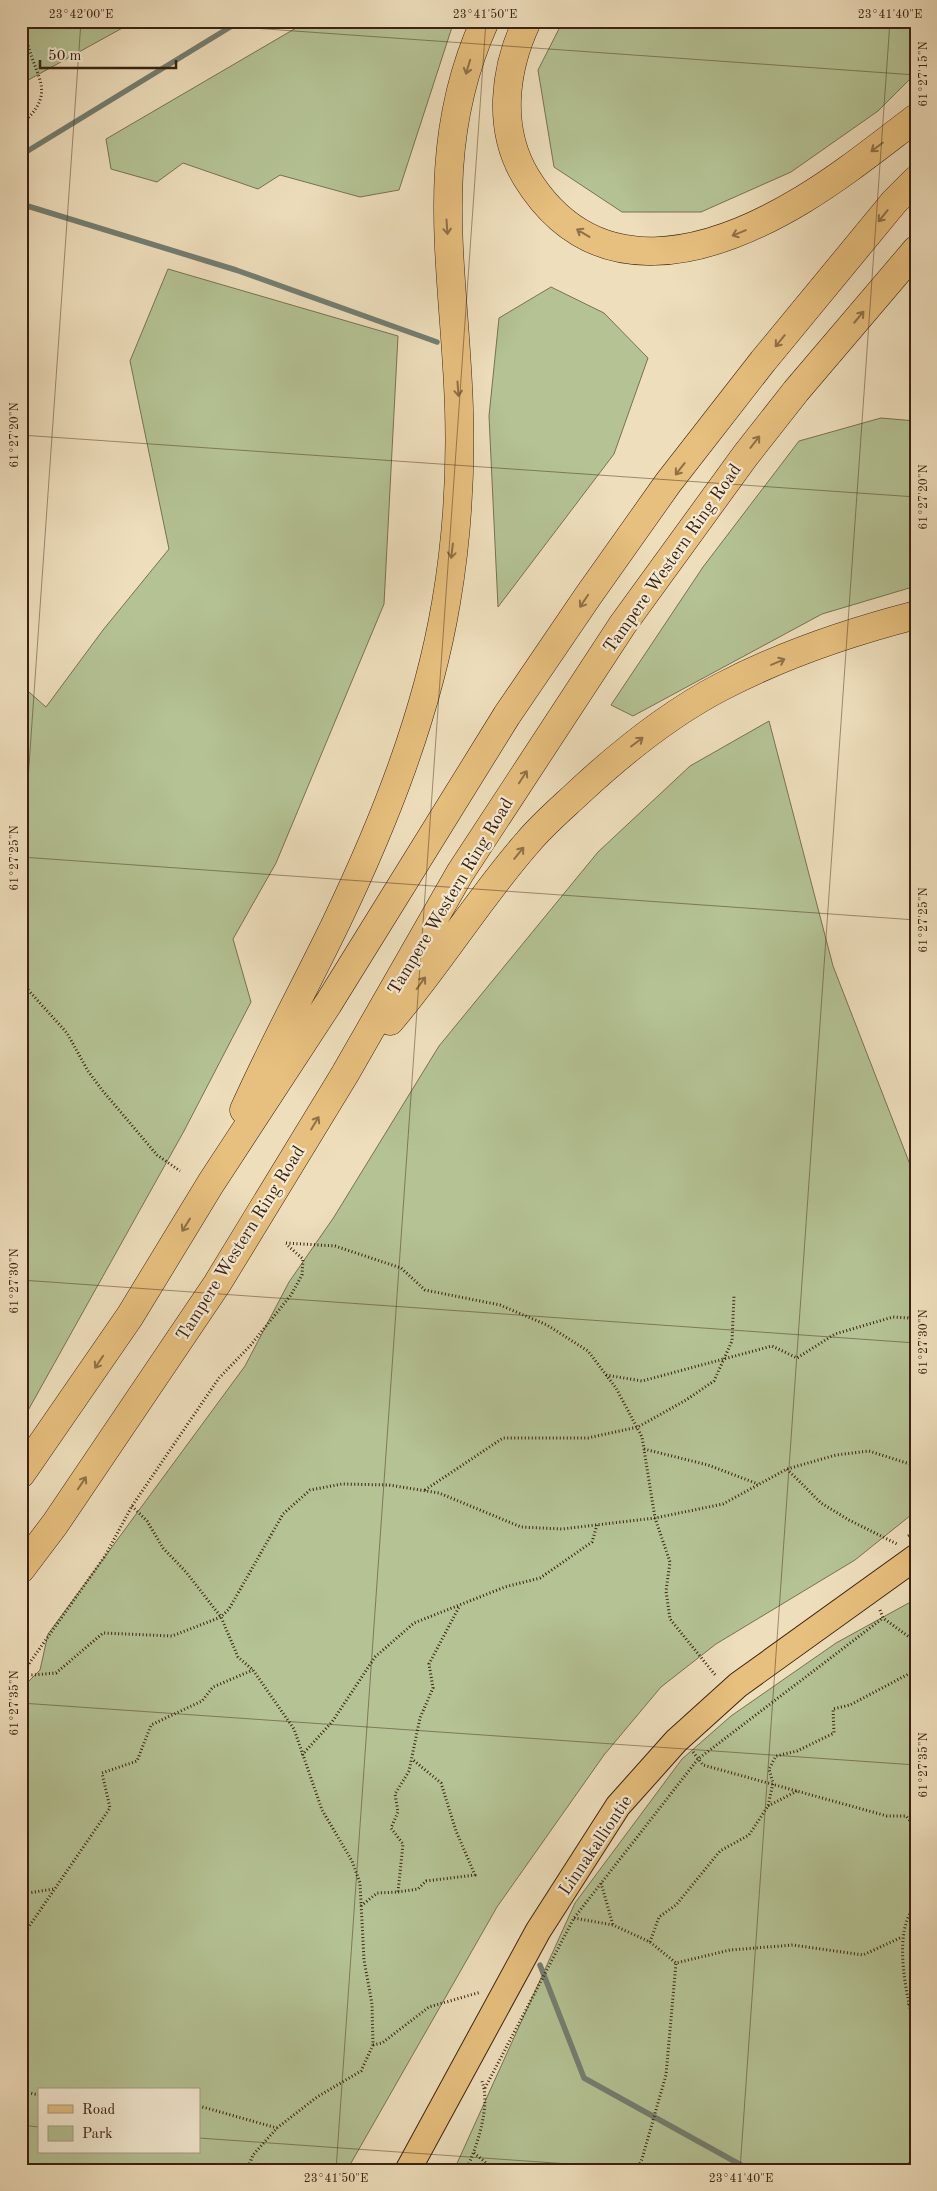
<svg xmlns="http://www.w3.org/2000/svg" width="937" height="2191" font-family="'Old Standard TT',serif">
<style>
.green{fill:#b4c294;stroke:#787252;fill-rule:evenodd}
.lines{fill:none;stroke-linecap:round;stroke-linejoin:round}
.stream{stroke:#737e71;stroke-width:5.5}
.major-casing{stroke:#3b2211;stroke-width:27}
.highway-casing{stroke:#3b2211;stroke-width:29}
.path{stroke:#3b2211;stroke-width:3;stroke-dasharray:1 2.5;stroke-linecap:butt}
.major{stroke:#e7bf7e;stroke-width:25}
.highway{stroke:#e7bf7e;stroke-width:28}
.oneway{stroke:#917048}
.ticks{fill:none;stroke:#3b2211;stroke-width:1;stroke-opacity:0.45}
.labels{text-anchor:middle;stroke-width:4.5;stroke-linejoin:round;paint-order:stroke}
.street-label{font-size:18px;fill:#3b2211;stroke:#f4ead3}
.neatline{fill:none;stroke:#3b2211;stroke-width:2}
.ticks-label{font-size:12px;text-anchor:middle;fill:#3b2211}
</style>
<rect width="100%" height="100%" fill="#eedebc"/>
<filter id="stains"><feTurbulence type="fractalNoise" baseFrequency=".004" numOctaves="4"/><feColorMatrix values="0 0 0 0 .2 0 0 0 0 .09 0 0 0 0 .02 0 0 0 .5 -.17"/></filter>
<radialGradient id="worn" r=".72"><stop offset=".6" stop-color="#630" stop-opacity="0"/><stop offset="1" stop-color="#630" stop-opacity=".3"/></radialGradient>
<!-- green -->
<path class="green" d="M21 21H135L21 84Z
M308 21H454L399 190 360 197 280 175 258 189 183 163 157 182 111 169 106 139Z
M563 21H916V73L878 111 791 172 701 212H622L554 167 538 70Z
M168 269 398 336 384 604 276 863 233 939 251 1002 184 1131 21 1423V685L46 707 103 630 169 549 130 361Z
M551 287 604 313 648 358 614 454 498 607 489 416 499 318Z
M881 418 916 421V586L822 614 633 716 611 705 703 567 799 441Z
M769 721 833 966 916 1180V1511L855 1560 716 1644 661 1687 604 1755 497 1907 347 2170H21V1689L40 1670 48 1634 245 1366 289 1282 334 1217 439 1046 598 852 690 766ZM39 2090H199V2152H39Z
M916 1599V2170H454L575 1903 682 1759 731 1716 836 1643Z"/>
<g class="lines">
<!-- stream -->
<path class="stream" d="M21 155 240 21
M21 204 236 270 437 342
M540 1965 584 2078 750 2170"/>
<defs>
<path id="major" d="M408 2170 538 1931 618 1806 676 1741 738 1685 916 1557"/>
<path id="highway" d="M527 21C504 70 497 129 526 177 594 288 709 256 802 200 842 176 879 146 916 118
M390 1021C439 964 478 899 528 842 543 824 562 808 579 792 622 752 669 714 721 687 782 655 850 632 916 615
M244 1110C272 1047 305 987 335 925 384 823 427 715 446 603 457 539 461 474 459 409 455 272 425 153 485 21
M21 1474 130 1316 211 1183 328 1004 507 715 588 596 668 483 763 361 894 202 916 180
M21 1569 55 1524 217 1284 345 1074 460 873 623 624 745 456 796 391 916 250"/>
</defs>
<!-- major casing -->
<use href="#major" class="major-casing"/>
<!-- highway casing -->
<use href="#highway" class="highway-casing"/>
<!-- path -->
<path class="path" d="M21 125C56 93 38 82 28 45 26 37 26 29 24 21
M21 982 67 1033 88 1071 102 1090 157 1155 180 1171
M21 991 26 988
M286 1243 335 1246 401 1268 425 1290 500 1305 547 1325 588 1351 616 1388 642 1437 655 1518 670 1562 666 1591 670 1619 716 1676
M606 1375 642 1381 772 1346 797 1358 835 1334 893 1317 908 1318 916 1322
M644 1449 708 1465 758 1484
M787 1469 821 1503 849 1520 897 1544
M425 1490 503 1438H588L638 1427 686 1400 714 1381 732 1341 734 1296
M132 1506 147 1521 163 1548 186 1572 221 1617 238 1657 253 1670 294 1729 322 1810 352 1861 360 1883 364 1960 372 2004 373 2045 361 2071 317 2097 277 2128 253 2155 247 2170
M908 1536 916 1531
M880 1610 883 1618 916 1642
M21 1675 105 1556 132 1506 219 1378 250 1346 291 1295 302 1275 303 1259 286 1244
M21 1676 56 1673 103 1633 172 1636 221 1617 229 1609 283 1514 310 1490 342 1484 389 1485 439 1493 521 1527 562 1529 655 1518 723 1504 787 1469 836 1455 869 1451 916 1466
M693 1752 703 1765 887 1816H906L916 1828
M302 1755 332 1722 375 1657 414 1623 505 1587 540 1578 592 1542 597 1525
M768 1806 797 1791
M601 1883 613 1925
M398 1892 418 1889 426 1881 475 1875 456 1831 441 1783 412 1759
M21 1894 54 1889
M361 1906 377 1893 398 1892 403 1844 391 1828 398 1812 395 1794 409 1771 420 1718 433 1688 429 1664 459 1607
M916 1906C891 1929 907 2001 916 2031
M574 1918 613 1925 650 1942 676 1963 730 1950 793 1945 863 1955 902 1937
M21 1931 28 1928 110 1808 102 1773 137 1761 151 1725 202 1701 213 1687 253 1670
M650 1942 659 1917 676 1905 720 1851 749 1835 768 1806 773 1783 769 1769 776 1756 797 1751 834 1733 833 1709 850 1705 916 1670
M908 2005 916 1998
M373 2045 382 2043 429 2007 481 1992
M485 2088 574 1918 698 1759 883 1618
M21 2091 39 2095
M199 2106 277 2128
M474 2153 495 2170
M466 2170C477 2147 492 2103 481 2079
M637 2170 642 2159 666 2075 676 1963
M908 2170 916 2140"/>
<!-- major -->
<use href="#major" class="major"/>
<!-- highway -->
<use href="#highway" class="highway"/>
</g>
<!-- one-way arrows -->
<defs><path id="oneway-shaft" d="M-6 0H5M1.5-3L5.5 0L1.5 3" fill="none" stroke-width="1.6" stroke-linecap="round" stroke-linejoin="round" transform="scale(1.25)"/></defs>
<g class="oneway">
<use href="#oneway-shaft" transform="translate(468 67) rotate(107)"/>
<use href="#oneway-shaft" transform="translate(877 147) rotate(143)"/>
<use href="#oneway-shaft" transform="translate(883 216) rotate(129)"/>
<use href="#oneway-shaft" transform="translate(447 227) rotate(86)"/>
<use href="#oneway-shaft" transform="translate(583 233) rotate(-149)"/>
<use href="#oneway-shaft" transform="translate(739 233) rotate(158)"/>
<use href="#oneway-shaft" transform="translate(859 317) rotate(-50)"/>
<use href="#oneway-shaft" transform="translate(780 341) rotate(129)"/>
<use href="#oneway-shaft" transform="translate(458 389) rotate(86)"/>
<use href="#oneway-shaft" transform="translate(755 442) rotate(-52)"/>
<use href="#oneway-shaft" transform="translate(680 469) rotate(128)"/>
<use href="#oneway-shaft" transform="translate(452 551) rotate(97)"/>
<use href="#oneway-shaft" transform="translate(584 601) rotate(124)"/>
<use href="#oneway-shaft" transform="translate(778 662) rotate(-23)"/>
<use href="#oneway-shaft" transform="translate(637 742) rotate(-37)"/>
<use href="#oneway-shaft" transform="translate(523 777) rotate(-57)"/>
<use href="#oneway-shaft" transform="translate(519 853) rotate(-51)"/>
<use href="#oneway-shaft" transform="translate(421 983) rotate(-54)"/>
<use href="#oneway-shaft" transform="translate(315 1123) rotate(-59)"/>
<use href="#oneway-shaft" transform="translate(186 1225) rotate(122)"/>
<use href="#oneway-shaft" transform="translate(99 1362) rotate(124)"/>
<use href="#oneway-shaft" transform="translate(82 1483) rotate(-56)"/>
</g>
<!-- ticks -->
<path class="ticks" d="M153 21 916 75M21 435 916 497M21 857 916 920M21 880 81 21M21 1280 916 1343M21 1703 916 1765M21 2125 39 2127M199 2138 654 2170M336 2170 486 21M740 2170 890 21"/>
<g class="labels">
<!-- street labels -->
<g class="street-label">
<text transform="translate(672 558) rotate(-55)" y="6">Tampere Western Ring Road</text>
<text transform="translate(450 896) rotate(-59)" y="6">Tampere Western Ring Road</text>
<text transform="translate(240 1243) rotate(-58)" y="6">Tampere Western Ring Road</text>
<text transform="translate(595 1845) rotate(-56)" y="6">Linnakalliontie</text>
</g>
</g>
<!-- margin -->
<rect width="937" height="2191" fill="none" stroke="#eedebc" stroke-width="55"/>
<!-- legend -->
<rect x="38" y="2088" width="162" height="65" fill="#f4ead3" stroke="#aa9a85"/>
<rect x="48" y="2105" width="25" height="8" fill="#e7bf7e" stroke="#aa9a85"/>
<text x="82" y="2114" font-size="15" fill="#3b2211">Road</text>
<rect x="48" y="2126" width="25" height="15" fill="#b4c294" stroke="#aa9a85"/>
<text x="82" y="2138" font-size="15" fill="#3b2211">Park</text>
<!-- scale -->
<path d="M40 60v8h136v-8" fill="none" stroke="#3b2211" stroke-width="2.5"/>
<text x="48" y="60" font-size="15" fill="#3b2211" stroke="#f4ead3" stroke-width="4" paint-order="stroke">50 m</text>
<rect x="28" y="28" width="882" height="2136" class="neatline"/>
<g class="ticks-label">
<text x="81" y="18">23°42'00"E</text>
<text x="485" y="18">23°41'50"E</text>
<text x="890" y="18">23°41'40"E</text>
<text transform="translate(923 74) rotate(-90)" y="4">61°27'15"N</text>
<text transform="translate(14 435) rotate(-90)" y="4">61°27'20"N</text>
<text transform="translate(923 497) rotate(-90)" y="4">61°27'20"N</text>
<text transform="translate(14 858) rotate(-90)" y="4">61°27'25"N</text>
<text transform="translate(923 920) rotate(-90)" y="4">61°27'25"N</text>
<text transform="translate(14 1281) rotate(-90)" y="4">61°27'30"N</text>
<text transform="translate(923 1342) rotate(-90)" y="4">61°27'30"N</text>
<text transform="translate(14 1703) rotate(-90)" y="4">61°27'35"N</text>
<text transform="translate(923 1765) rotate(-90)" y="4">61°27'35"N</text>
<text x="336" y="2182">23°41'50"E</text>
<text x="741" y="2182">23°41'40"E</text>
</g>
<rect width="100%" height="100%" filter="url(#stains)"/>
<rect width="100%" height="100%" fill="url(#worn)"/>
</svg>
